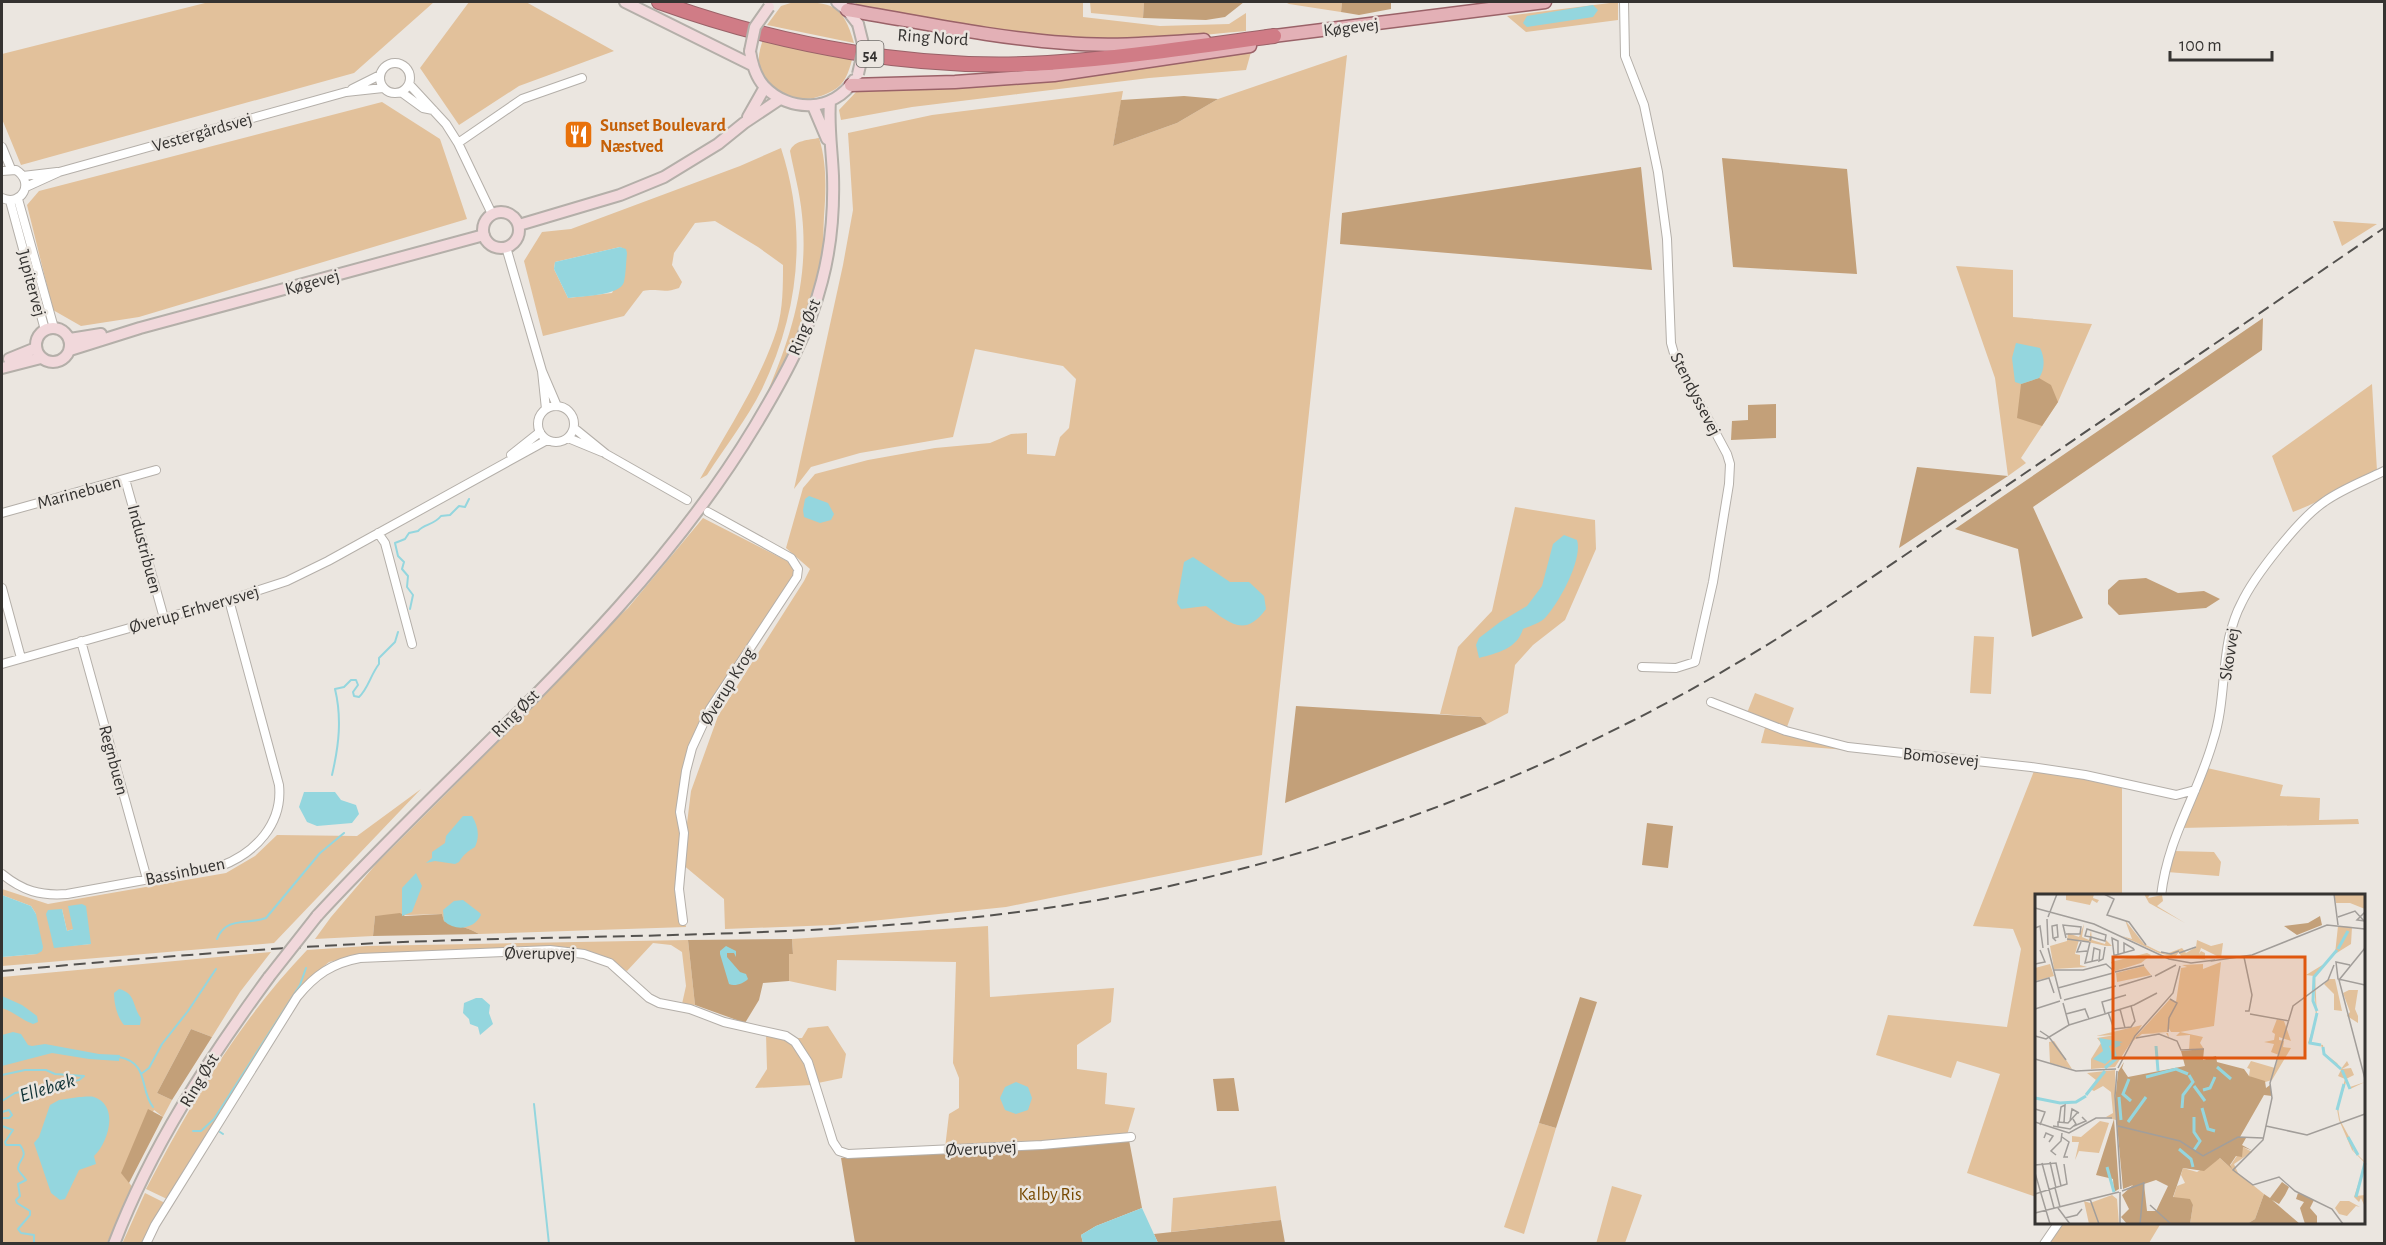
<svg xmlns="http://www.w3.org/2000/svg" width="2386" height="1245" font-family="'Alegreya Sans',sans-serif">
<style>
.green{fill:#e2c19b;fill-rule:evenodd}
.forest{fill:#c3a079}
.water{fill:#94d6de}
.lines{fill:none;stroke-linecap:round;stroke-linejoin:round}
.stream{stroke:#94d6de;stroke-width:2}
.street-casing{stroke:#b4afa9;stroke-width:10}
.secondary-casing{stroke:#b4afa9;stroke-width:14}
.primary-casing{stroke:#9a6268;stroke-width:15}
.highway-casing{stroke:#9a6268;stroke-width:16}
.street{stroke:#fff;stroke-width:8}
.secondary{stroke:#f1d8db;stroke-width:10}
.primary{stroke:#e3b0b6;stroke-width:12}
.highway{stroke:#d07c86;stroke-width:14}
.rail{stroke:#54524f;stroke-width:2;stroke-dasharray:12 6;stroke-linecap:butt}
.secondary-bridge-casing{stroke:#b4afa9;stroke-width:14;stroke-linecap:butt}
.secondary-bridge{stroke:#f1d8db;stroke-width:10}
.labels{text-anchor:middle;stroke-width:5;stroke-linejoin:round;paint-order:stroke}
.shield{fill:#ebe6e0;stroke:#6c6966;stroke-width:1.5}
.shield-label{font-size:16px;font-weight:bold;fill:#353331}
.street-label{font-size:18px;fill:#353331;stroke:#ebe6e0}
.food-label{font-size:18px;font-weight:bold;fill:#c56008;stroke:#ebe6e0;text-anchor:start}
.park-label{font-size:18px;fill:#774901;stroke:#ebe6e0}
.water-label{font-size:20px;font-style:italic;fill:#103235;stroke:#ebe6e0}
.inset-river{fill:none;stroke:#94d6de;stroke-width:3}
.inset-road{fill:none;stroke:#a29e9a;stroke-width:1.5}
.view{fill:#df570e;fill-opacity:0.15;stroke:#df570e;stroke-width:3}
.inset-edge{fill:none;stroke:#353331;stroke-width:3}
</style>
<rect width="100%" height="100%" fill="#ebe6e0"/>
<!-- green -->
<path class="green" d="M209 2H434L354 73 21 165 2 119V54Z
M469 2H526L614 51 519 86 459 125 420 68Z
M794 2C832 2 843 4 854 43L767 25 781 6Z
M853 2H1083V17L1160 26 1229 24 1246 13V31C1189 36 1131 44 1074 40 1001 35 929 18 858 5Z
M1090 2H1144L1143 18 1091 13Z
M1285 2H1342L1341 12 1289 4Z
M1618 2V20L1526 32 1507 16Z
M763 39 853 56C850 67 847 81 837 88 829 94 812 100 802 99 783 98 761 80 759 62 758 55 761 46 763 39Z
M1251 52 1246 70 1149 78 912 107 841 120 839 110 857 91 1053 80Z
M1347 55 1262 855 1006 907 833 925 725 929 724 899 682 864 691 791 718 716 804 581 810 569 786 548 803 488 815 474 868 460 935 448 990 443 1011 434 1027 433V454L1055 456 1060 437 1069 428 1076 379 1063 366 975 349 953 437 860 453 811 467 794 489 843 265 853 210 848 133 932 115 1123 91 1113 146 1177 123 1218 99Z
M382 102 440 139 467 219 139 317 81 326 53 310 27 205 39 191Z
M819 138C827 163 826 191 824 216 823 232 824 247 821 262 811 309 791 353 768 395L767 393C792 335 809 278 802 215 800 193 794 172 790 151 794 140 809 140 819 138Z
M781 148C808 231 799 312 762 389 747 419 725 447 707 475L700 479C727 431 760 382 777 329 783 309 783 286 783 265L758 247 715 221 695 223 674 253 672 265 682 282 679 288C663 294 658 288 643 291L624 316 543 336 524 261 542 232 571 229 740 166ZM620 247 626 250 625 268 612 293 568 298 554 269 555 262Z
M2333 221 2377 224 2342 246Z
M1956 266 2013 270V317L2092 324 2058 402 2021 458 2026 463 2008 476 1995 378Z
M2372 384 2377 471C2349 484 2322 501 2293 512L2272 456Z
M1515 507 1595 520 1596 549 1565 620 1533 645 1515 665 1508 713 1487 724 1481 717 1440 714 1458 647 1492 611Z
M703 518 793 564V576L714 697 698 724 689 747 677 873 686 927 479 934C468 927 457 926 444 921L442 914 375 916 373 936 315 939 331 917 377 863 541 699 595 638 628 608Z
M1974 636 1994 637 1991 694 1970 693Z
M1755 693 1794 708 1787 727 1747 713Z
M1766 724 1859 751 1761 743Z
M2207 768 2283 785 2280 796 2320 798 2319 820 2358 819 2359 824 2181 828Z
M2034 771 2083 777 2122 785V895L2036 896V1197L1967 1173 2000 1074 1957 1061 1951 1078 1876 1055 1888 1015 2007 1027 2021 949 2013 929 1973 926Z
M421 789 274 943 2 966V957L37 954 36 914 31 906 2 895V889L48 904 226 873 255 856 277 835 357 836ZM62 909 67 931 73 929 91 944 54 947Z
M2173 851 2214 852 2221 862 2219 876 2167 872Z
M988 926 990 997 1114 988 1111 1022 1077 1045V1069L1107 1073 1105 1104 1135 1108 1127 1135 945 1148 949 1114 959 1108V1078L953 1063 956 962 837 960 836 991 789 981V954H793L792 939Z
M688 940 695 1005 682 1004 686 986 682 952 671 945 653 943 627 971 608 959 572 948 358 955 329 962 304 983 167 1199 146 1189C191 1103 239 1021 307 950L367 946Z
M271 952 240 992 212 1037 191 1029 157 1093 172 1100 163 1117 154 1110 122 1173 133 1188 107 1243H2V977Z
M828 1026 846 1054 842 1078 818 1083 811 1061 797 1038H802L808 1028Z
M766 1034C801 1042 800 1054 811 1085L755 1088 767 1069Z
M1539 1123 1556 1128 1524 1234 1504 1227Z
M1276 1186 1281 1220 1171 1232 1173 1198Z
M1612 1186 1642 1195 1625 1243 1596 1244Z
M145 1193 165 1203 142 1243 122 1244Z
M2063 1223H2161L2149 1243 2048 1244Z"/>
<!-- forest -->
<path class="forest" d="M1144 2H1244L1225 17 1206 20 1143 18Z
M1342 2H1391V9L1359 15 1341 12Z
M1184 96 1218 99 1177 123 1113 146 1121 100Z
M1722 158 1847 169 1857 274 1733 267Z
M1641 167 1652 270 1340 244 1342 213Z
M2263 318 2262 350 2033 507 2083 618 2032 637 2018 549 1955 529Z
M2039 378 2051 385 2058 402 2042 426 2017 418 2021 384Z
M1776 404V438L1731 440 1732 421 1748 420V405Z
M1917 467 2008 476 1899 548Z
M2146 578 2178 593 2204 591 2220 599 2206 608 2119 615 2108 604V590L2119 580Z
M1296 706 1481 717 1487 724 1285 803Z
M1647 823 1673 826 1668 868 1642 865Z
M400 913 405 916 442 914 444 921C457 926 468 927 479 934L373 936 375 916Z
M792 939 793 954H789V981L763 983 759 1000 745 1023 695 1005 688 940Z
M1580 997 1597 1002 1556 1128 1539 1123Z
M191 1029 212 1037 172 1100 157 1093Z
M1234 1078 1239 1111H1217L1213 1079Z
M148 1109 163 1117 129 1183 121 1173Z
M1129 1140 1142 1208 1096 1226 1081 1235 1083 1243H855L841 1158Z
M1281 1220 1285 1243H1158L1154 1234Z"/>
<!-- water -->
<path class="water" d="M1593 5 1598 10 1593 17 1527 27 1523 23 1527 16Z
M620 247 626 249 627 253C626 262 626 273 624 282 620 296 581 296 568 298L554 269 555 262Z
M2016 343 2040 348C2045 358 2045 369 2039 378L2021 384 2015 382 2012 358Z
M809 496 828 503 834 514 831 520 820 523 804 517 803 510 805 499Z
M1564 535 1577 540C1583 559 1559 603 1545 618 1540 623 1530 626 1523 629 1517 649 1497 653 1479 658L1476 645 1479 638 1500 622 1527 606 1542 586 1553 544Z
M1193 557 1230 582H1249L1264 596 1266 609C1244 639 1229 622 1206 606L1181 609 1177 603 1184 562Z
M304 792H335L341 800 356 805 359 814 352 823 317 826 307 822 299 807Z
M463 816H472C478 826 480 836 475 847 467 852 464 854 459 862L455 864 435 861 426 863 432 858V852L445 843 446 836Z
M416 873 422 886 412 912 402 916V888Z
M2 895 31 906 36 914 43 947 42 951 37 954 2 957Z
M463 900 480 913 481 915C474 929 456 932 444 921L443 910 454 901Z
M82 904 86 906 91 944 54 948 46 914 48 910 62 909 67 931 73 929 68 906Z
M726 946 736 951V957L734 953H727V957L740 972 746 974 748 979C744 983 735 987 729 984L720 954V951Z
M119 989C136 993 132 1006 141 1018L140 1025H124C117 1017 114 1003 114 993Z
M2 996 22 1005 37 1016 38 1022 33 1024C22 1020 14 1012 2 1008Z
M476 998H482L490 1005 489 1013 493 1024 480 1035 478 1027 470 1024 469 1019 463 1013 464 1003Z
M13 1032 21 1034 28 1045 32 1046 45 1044 99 1054 120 1055 119 1061 89 1059 52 1053 2 1066V1035Z
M1016 1082 1028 1087 1032 1098 1028 1110 1016 1114 1005 1110 1000 1098 1005 1087Z
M79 1097C83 1097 90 1096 94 1097 120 1106 108 1143 94 1156L96 1164 79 1170 65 1199 60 1200 51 1193 34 1143 39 1137 50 1105 59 1100Z
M1142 1208 1158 1243H1083L1081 1235 1096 1226Z"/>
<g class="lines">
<!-- stream -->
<path class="stream" d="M410 609 413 595 407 587 408 576 402 569 404 562 398 556 395 543 405 539 409 533 418 531C424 524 434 525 441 516L450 515 459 506 465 507 469 499
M332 775C339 745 342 718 335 689L344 687 351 680H356L358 685 353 692 354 696 359 697C368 689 371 674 379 664V658L395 642 398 632
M217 939C226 916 247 925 266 918L320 853 344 833
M119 1057C150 1063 139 1089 153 1107
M141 1074 149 1068 162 1044 188 1011 216 969
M2 1075 25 1070H46L55 1074 84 1076 79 1080 15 1093 2 1101
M534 1104 549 1244
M2 1112 9 1110 12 1115 9 1118H2
M2 1126 13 1130 5 1142 6 1145H20C29 1158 19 1158 18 1168 18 1172 24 1176 26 1180L18 1184 20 1196 16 1200 17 1203 30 1211V1215L18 1229 21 1233 34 1235V1244
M193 1131H201L214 1119 300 985 306 968
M220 1132 223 1134"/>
<defs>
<path id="street" d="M1624 2 1625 56 1644 105 1658 172 1667 239 1671 343 1675 357 1727 454 1730 464 1729 484 1713 582 1695 662 1676 668 1642 667
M380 78a15 15 0 1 1 30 0a15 15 0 1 1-30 0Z
M409 84 446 124 458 143 492 214
M352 89 380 75
M401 92 423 108 433 110
M458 143 522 99 582 78
M2 147 11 169
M2 171 16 170C35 182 22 207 2 198
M23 176 57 172
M26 187 59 172 346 92 383 88
M18 199 54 328
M10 201 45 330
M506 247 542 371 546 409
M542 371 557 406
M538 424a18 18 0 1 1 36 0a18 18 0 1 1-36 0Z
M574 428 606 454 687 500
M568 438 602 452
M511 455 540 432
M125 479 164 618
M2 513 156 470
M378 533 385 543 412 644
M2 588 21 658
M81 641 147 879
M2 664 229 600 287 581 328 561 547 440
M1711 702 1786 731 1848 747 2031 767 2085 775 2176 795 2195 790
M2 874C23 891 40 896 67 894L221 866C255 853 283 824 279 785L229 600
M2161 896C2168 836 2197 797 2213 741 2224 708 2222 672 2229 638 2232 626 2235 615 2241 604 2254 576 2299 519 2324 502 2342 489 2364 481 2384 471
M683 921 679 889 684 833 680 812 686 771 692 748 710 709 797 577 798 569 791 558 708 512
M146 1244 155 1225 297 997C315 975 332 963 360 958L550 950 584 954 610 963 649 998 659 1003 690 1009 724 1022 786 1036 795 1042 808 1062 833 1142 839 1151 848 1154 1042 1145 1131 1137
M2044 1244 2059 1222"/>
<path id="secondary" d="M625 2 752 65
M837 2 847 10 858 24
M750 51C752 64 755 76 764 86 789 113 834 112 854 80
M813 106 827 139
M748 117 765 87
M483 230a18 18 0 1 1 36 0a18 18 0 1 1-36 0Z
M519 225 620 195 664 177 718 144 744 123 780 99
M36 345a17 17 0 1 1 34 0a17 17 0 1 1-34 0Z
M70 339 101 334
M70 350 140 328 484 235
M9 359 36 348
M2 368 41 358
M317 916C464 756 642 614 755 426 782 381 809 333 822 281 831 247 834 211 833 176 832 151 828 126 830 101
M114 1244C151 1147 208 1060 269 977"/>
<path id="primary" d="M847 10C920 22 993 38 1066 43 1112 47 1158 43 1204 40
M1266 37 1545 2
M851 85 955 82 1054 75 1250 46"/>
<path id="highway" d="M659 2C781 46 918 71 1048 63 1123 58 1199 46 1274 36"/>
</defs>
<!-- street casing -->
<use href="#street" class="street-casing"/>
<!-- secondary casing -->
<use href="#secondary" class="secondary-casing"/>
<!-- primary casing -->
<use href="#primary" class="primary-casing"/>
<!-- highway casing -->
<use href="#highway" class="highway-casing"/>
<!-- street -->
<use href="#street" class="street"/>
<!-- secondary -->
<use href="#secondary" class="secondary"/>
<!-- primary -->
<use href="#primary" class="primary"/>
<!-- highway -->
<use href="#highway" class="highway"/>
<!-- rail -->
<path class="rail" d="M2 971C156 957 309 944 464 940 705 933 947 937 1183 883 1338 848 1488 794 1630 722 1757 658 1873 577 1990 497 2122 407 2253 318 2384 228"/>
<defs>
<path id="secondary-bridge" d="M858 24 864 48 858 74
M750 51 755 27 769 7
M269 977 317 916"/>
</defs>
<!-- secondary-bridge casing -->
<use href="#secondary-bridge" class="secondary-bridge-casing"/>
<!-- secondary-bridge -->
<use href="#secondary-bridge" class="secondary-bridge"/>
</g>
<!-- icons -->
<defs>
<symbol id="restaurant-square" viewBox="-11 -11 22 22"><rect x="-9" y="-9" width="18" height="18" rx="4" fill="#e8710a" stroke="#ebe6e0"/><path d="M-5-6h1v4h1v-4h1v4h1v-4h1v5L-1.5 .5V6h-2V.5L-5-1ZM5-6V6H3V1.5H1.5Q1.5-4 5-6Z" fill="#fff"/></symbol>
</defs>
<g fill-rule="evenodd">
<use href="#restaurant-square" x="562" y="118" width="33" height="33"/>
</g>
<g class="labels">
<!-- shield labels -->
<rect class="shield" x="856.5" y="41" width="27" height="26" rx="4.5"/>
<g class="shield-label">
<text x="870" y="60">54</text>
</g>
<!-- street labels -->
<g class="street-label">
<text transform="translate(1351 27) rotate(-7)" y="6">Køgevej</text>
<text transform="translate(933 37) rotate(4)" y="6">Ring Nord</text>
<text transform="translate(202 132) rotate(-16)" y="6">Vestergårdsvej</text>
<text transform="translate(312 282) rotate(-15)" y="6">Køgevej</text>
<text transform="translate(32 283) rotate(75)" y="6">Jupitervej</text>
<text transform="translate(804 327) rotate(-68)" y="6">Ring Øst</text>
<text transform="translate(1696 394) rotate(63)" y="6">Stendyssevej</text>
<text transform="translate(79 492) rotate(-15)" y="6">Marinebuen</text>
<text transform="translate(145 549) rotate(75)" y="6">Industribuen</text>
<text transform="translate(194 609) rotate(-16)" y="6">Øverup Erhvervsvej</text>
<text transform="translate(2229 654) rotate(-81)" y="6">Skovvej</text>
<text transform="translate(727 686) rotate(-58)" y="6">Øverup Krog</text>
<text transform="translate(515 713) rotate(-45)" y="6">Ring Øst</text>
<text transform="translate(1941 757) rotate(6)" y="6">Bomosevej</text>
<text transform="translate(114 760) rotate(75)" y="6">Regnbuen</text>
<text transform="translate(185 871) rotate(-12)" y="6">Bassinbuen</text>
<text transform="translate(540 953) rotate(1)" y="6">Øverupvej</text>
<text transform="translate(199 1080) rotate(-59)" y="6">Ring Øst</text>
<text transform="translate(981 1148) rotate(-3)" y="6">Øverupvej</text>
</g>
<!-- food labels -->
<g class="food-label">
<text x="600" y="131">Sunset Boulevard<tspan x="600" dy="21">Næstved</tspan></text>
</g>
<!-- park labels -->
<g class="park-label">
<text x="1050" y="1200">Kalby Ris</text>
</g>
<!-- water labels -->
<g class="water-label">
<text transform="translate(47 1087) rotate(-17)" y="7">Ellebæk</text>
</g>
</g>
<!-- overview -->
<g transform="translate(2035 894)">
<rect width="330" height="330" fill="#ebe6e0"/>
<path d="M31 0H59L58 4 64 6 62 9 57 6 55 11 31 6ZM109 0H115L113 4 127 1 128 7 122 12 150 29 114 9ZM299 0H330V15L315 9H301ZM90 26 109 50 123 57 131 60 147 54 151 59 161 53 162 46 176 52 188 49 186 64 166 54 164 60 166 57 170 59V65L178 66 147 64 144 58 140 63 124 59 87 42 97 45ZM49 30 47 43 54 46 56 36 57 46 70 50 71 46 77 52H71L44 46 40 60 45 61V71L52 73 19 75 15 52 32 47 33 39 44 43ZM303 32 317 33 316 50 300 60ZM112 59 116 61 106 69 80 77 76 68ZM294 67 280 82 282 123 276 149 288 151 289 159 302 169 306 175 312 167 314 171 307 175 316 174 319 181 311 185 315 193 330 188 315 195 311 188 303 214 305 226 318 250V256L330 268 321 302 330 301V313L326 304 324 308 319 303 330 269 317 256 304 226 302 215 310 185 303 182 306 176 289 160 286 151 273 149 281 124 279 82 271 81ZM186 68 179 132 145 138 168 143 165 149 169 155 154 156 155 141 141 142 145 138H136L133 133V138L119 139H133L134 144 131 139 107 140 95 149 135 105 141 108 146 74 152 73 147 71 168 70V75ZM15 70 19 82 0 87V74ZM109 72 116 81 82 88 81 79ZM294 85H300L307 117 299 116V100L289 90ZM314 96H323L320 115 323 122V129L312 122 315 118 308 99ZM242 125 249 127 256 147 244 143V146L249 147 248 153 256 154 237 186 227 189 214 182 215 175 212 174 216 167 240 174 244 161 236 158 239 150 229 148 239 146 240 140 237 138ZM107 131 80 173 56 175V165L66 149 62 144 80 141 61 142ZM19 147 21 150 37 175 15 169 14 148ZM80 176 81 226 71 223 78 219 76 198 68 192 59 197 55 195 61 186 52 179ZM65 227 74 229 64 259 44 257 40 266 44 248H37V242L46 243ZM208 253 217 258 199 270 203 279 229 300 220 325 212 330H155L158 311 138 304 142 292 150 289 146 281 148 274 162 278 185 264 198 276 195 272ZM77 301 82 305 84 330H54L49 307 55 309ZM305 307H314L325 313 321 312 312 322 304 320 300 314Z" fill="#e2c19b"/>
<path d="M285 22 287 31 262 41 249 32 273 29ZM169 155 168 166 181 162 182 168 209 175 214 182 230 187 231 194 235 191 237 202 229 201 205 243 211 244 207 251 218 257 208 253 207 263 201 262 195 271 198 276 185 264 169 277 148 274 138 303 155 305 158 311 155 330H92L86 323 94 315 87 301 98 291 88 295 80 209 83 178 89 168 87 174 93 183 150 172 146 157ZM121 286 133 292 121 317H112L109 290ZM79 225 84 295 79 298 78 285 61 281ZM247 288 254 293 250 301 244 310 237 306 265 330H212L220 325 229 300 235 304ZM263 299 279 306 275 314 282 322V330H270L265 314 269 308 261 305Z" fill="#c3a079" fill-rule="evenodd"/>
<path d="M64 144 88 148 74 152 78 163 70 170 58 165 68 157Z" fill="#94d6de"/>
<path class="inset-river" d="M303 55 313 37M282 117 278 107 279 83 302 56M282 119 275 149 286 151M121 152 123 177M288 153 289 160 306 175M182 173 196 185M70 174 81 165 78 153 85 150 77 152M307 176 315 195M111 183 141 175 153 180M94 185 88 200 96 207M159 192 170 207M168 196 175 194 180 183M51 201 70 177M84 203 86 226M0 204 25 209 41 208 51 202M147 214 148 201 158 188 154 181M167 214 173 235 180 237M302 216 309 190M93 228 111 203M313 243 323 261M144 255 156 265 158 273M159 256 165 247 159 238V223M72 273 79 298M321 303 330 269"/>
<path class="inset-road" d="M69 0 79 5 72 21 94 28 111 51M299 0 303 31M0 14 59 30 134 65 156 69 180 66M13 23 22 0M303 23 320 17 330 28M12 25 13 51M330 27 322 26 330 18M0 34 5 32 8 54M31 40H45L46 33 28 31 31 44M19 44 23 43 22 31 17 32 18 44 21 47M32 45 54 48M55 47 56 43 70 47 71 41 52 35 50 42 56 43M46 48 42 58 52 57M55 48 50 69 63 66M13 54 26 105M330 54 304 86 330 185M126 58 136 60 144 57M89 59V49L99 55M144 59 161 53M83 61V47L77 44 79 61H81L99 56V55M209 63 217 101 214 117H210M176 67 217 61 292 31 330 35M57 68 59 54 65 56 64 67 68 65 70 53M0 70 10 68 5 56M299 71 293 86 258 112 235 189 237 204 228 246 198 276 218 291 244 283 260 297 297 315 308 330M315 71 301 68 303 85 330 91M19 76H48L71 70 79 77M80 78 109 71M120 82 141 71M0 88 14 84 19 99M84 92 117 82M23 94 78 79M29 106 81 92M28 109 34 131M0 115 25 107M85 115 90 134M73 118 79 135 96 133 100 127 96 112M70 119 67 108 91 101M31 120 50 115 54 125M215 120 254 127M34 131 99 111 122 99M5 137 14 143 31 166M133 138 134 124 142 109 135 105M0 142 11 145 34 131M101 144 124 140 142 147 146 156 169 155M0 165 41 177 81 175M83 174 100 142 138 99 145 72M82 177 80 202 86 295M0 215 10 218 5 231M35 227 37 215 44 219M0 228 34 239 61 224H77M24 228 26 213 30 211 29 229M18 232 35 235 41 230 38 225M39 232 51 227 47 223M83 232 145 247 168 262 203 243 228 244M231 232 272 241 330 220M23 234V228L33 229 43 218M27 243 34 248 29 263H33M9 244 11 239 18 242 14 248M21 261 16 257 26 247 27 239M15 268 21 294M7 269 19 314M0 271 21 269 26 292M0 279 15 330M20 294 25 313M87 297 109 289M0 300 32 290 29 270M55 305 64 330M115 311 136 330M23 314 35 330M0 319 84 298M30 324 42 321 47 315M85 330V298M105 330 109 288"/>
<path class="view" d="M78 63H270V164H78Z"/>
<rect width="330" height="330" class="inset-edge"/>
</g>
<!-- border -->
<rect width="2386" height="1245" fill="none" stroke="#353331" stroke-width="6"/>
<!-- scale -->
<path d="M2170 51v9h102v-9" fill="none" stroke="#353331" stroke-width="3"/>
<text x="2179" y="51" font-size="18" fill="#353331" stroke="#ebe6e0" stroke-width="4.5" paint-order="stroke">100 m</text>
</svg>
